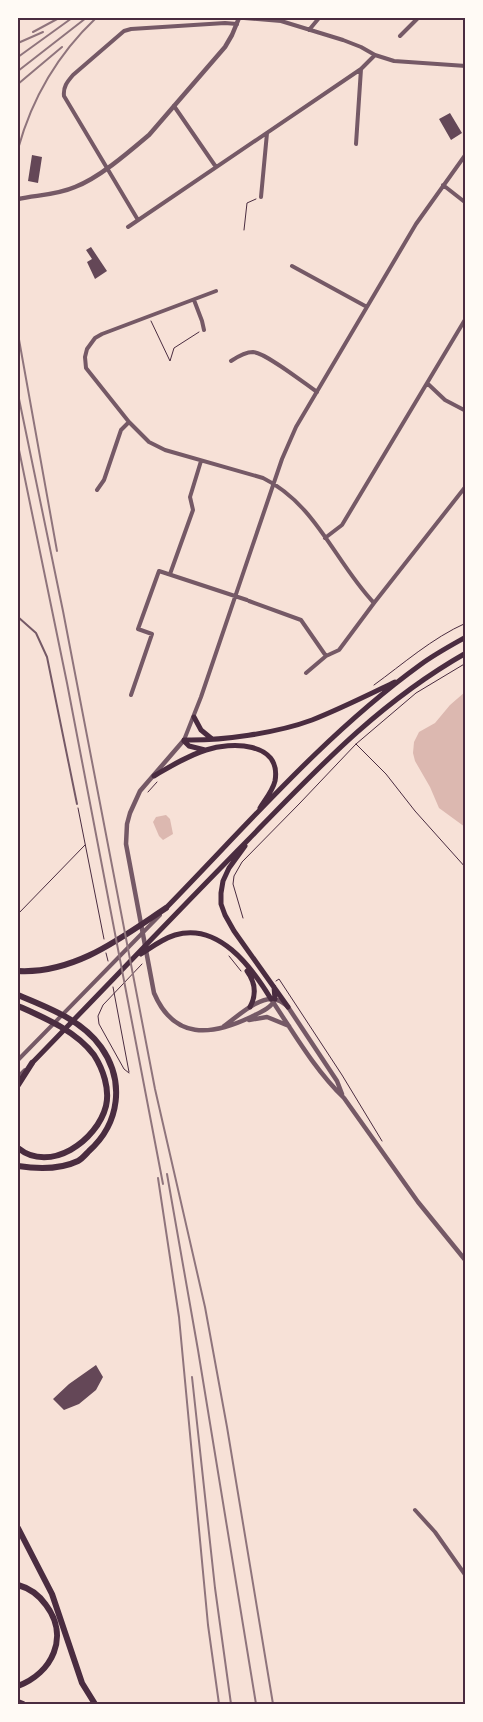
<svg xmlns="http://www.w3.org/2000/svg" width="483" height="1722" font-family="Roboto,sans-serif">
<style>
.water{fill:#dcb8b0}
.building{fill:#644757}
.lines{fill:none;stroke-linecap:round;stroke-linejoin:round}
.path{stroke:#4a2c40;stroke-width:1}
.service{stroke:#755966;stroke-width:2}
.minor{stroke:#755966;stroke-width:4}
.tertiary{stroke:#755966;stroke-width:4.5}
.secondary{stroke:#4a2c40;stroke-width:5}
.motorway{stroke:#4a2c40;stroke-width:6}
.rail{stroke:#8f747c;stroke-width:2}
.neatline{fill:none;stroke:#4a2c40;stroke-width:2}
</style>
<rect width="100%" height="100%" fill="#f7e1d7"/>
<!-- water -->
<path class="water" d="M465 692V827L439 808 430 787 415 761 413 753 414 742 419 732 435 723 450 705Z
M166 815 170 819 173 834 163 840 159 836 153 822 156 817Z"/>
<!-- building -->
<path class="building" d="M450 113 462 133 451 140 439 119Z
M32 155 42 157 38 183 28 181Z
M91 247 107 271 95 279 87 262 92 259 86 250Z
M96 1365 103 1377 96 1390 79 1404 64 1410 53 1399 69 1384Z"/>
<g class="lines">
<!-- path -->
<path class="path" d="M244 230 247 203 256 199
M151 321 170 361 174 348 199 332
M374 685C403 664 432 638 466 623
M356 744 386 774 415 811 466 868
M148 792 157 782
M78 808 104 939
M18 914 85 845
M243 918 233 884 234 876 242 862 300 803 356 744 416 693 466 663
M106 953 108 961
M229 956 241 971
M276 981 279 979 342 1075 382 1141
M113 987 129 1072
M129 1073 124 1069 99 1024 98 1016 103 1005 142 964"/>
<!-- service -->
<path class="service" d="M18 617 36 633 47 657 77 804"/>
<!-- minor -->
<path class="minor" d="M244 18 281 21 343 40 361 47 375 55 394 61 466 66
M309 30 319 18
M400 36 418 18
M174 106 216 167
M356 144 361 69
M443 185 466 203
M261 197 267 133
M138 220 64 96C63 87 67 82 73 75L124 31 131 29 225 23 237 24
M128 227 361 69 375 55
M292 266 367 307
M216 291 102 334 95 338 87 349 85 357 86 368 129 422 149 442 165 450 263 478C316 504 335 562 374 603L466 486
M194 300 202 321 204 330
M231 361C237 357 245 352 253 352 266 353 304 383 317 392
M427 383 445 400 466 411
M97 490 104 480 121 430 129 422
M325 538 342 525 466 318
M170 574 193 510 190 497 201 461
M249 601 301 620 326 656
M306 673 326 656 339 650 374 603
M131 695 152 634 138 629 159 571 247 600
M184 740 201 697 282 459 296 427 416 224 466 154
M18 1060 160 915
M18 1077 25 1070
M415 1510 435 1532 466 1576"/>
<!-- tertiary -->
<path class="tertiary" d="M18 199C37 195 57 195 75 187 99 178 129 152 149 135L225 47 232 35 239 18
M184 740 140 791 130 813 127 824 126 844 154 993C174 1040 211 1036 251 1017 259 1013 272 1008 275 999
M273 1002C295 1035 315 1070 344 1098L418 1202 466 1261
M249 1020 267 1017 289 1026
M224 1026C237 1017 261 994 277 1000 281 1001 285 1004 288 1007L337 1081 342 1094"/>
<!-- secondary -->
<path class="secondary" d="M194 717 201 730 212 739
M184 740C221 741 277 733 312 720 340 709 368 695 395 682
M184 741 189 746 205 750
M154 776C171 766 187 756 206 750 230 742 282 741 275 781 273 790 265 800 260 808
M245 846 229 868 223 881 221 893V904L225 915 234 931 288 1007
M166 908C248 824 325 734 420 665 435 654 450 646 466 637
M141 954C152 947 162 939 175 935 218 922 251 966 271 999
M247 971C255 982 257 994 250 1007
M274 987 275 999
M32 1063C104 989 175 914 248 840 317 769 378 703 466 653"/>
<!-- motorway -->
<path class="motorway" d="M18 971C75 974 121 938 166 908
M18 995C47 1007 82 1020 101 1047 125 1081 120 1123 89 1151 86 1154 82 1159 78 1161 59 1170 37 1169 18 1166
M18 1006C45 1018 76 1031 94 1055 103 1069 110 1089 106 1106 97 1141 50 1174 18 1148
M18 1085 32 1063
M18 1528 52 1594 82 1683 95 1704
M18 1585C29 1588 39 1595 46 1605 70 1637 52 1673 18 1686
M18 1702 23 1704"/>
<!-- rail -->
<path class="rail" d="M33 32 59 18
M18 43 43 32
M18 57 72 18
M18 71 86 18
M18 84 62 47
M18 149C32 98 58 54 96 18
M18 334 57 551
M18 394 63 611 155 1089 205 1307 227 1427 273 1704
M18 445 67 683 163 1184
M167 1174 198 1350 256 1704
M158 1178 179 1317 208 1625 219 1704
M192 1377 215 1588 231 1704"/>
</g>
<!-- border -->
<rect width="483" height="1722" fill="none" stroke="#fffaf5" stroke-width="38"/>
<rect x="19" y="19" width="445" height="1684" class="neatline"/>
</svg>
